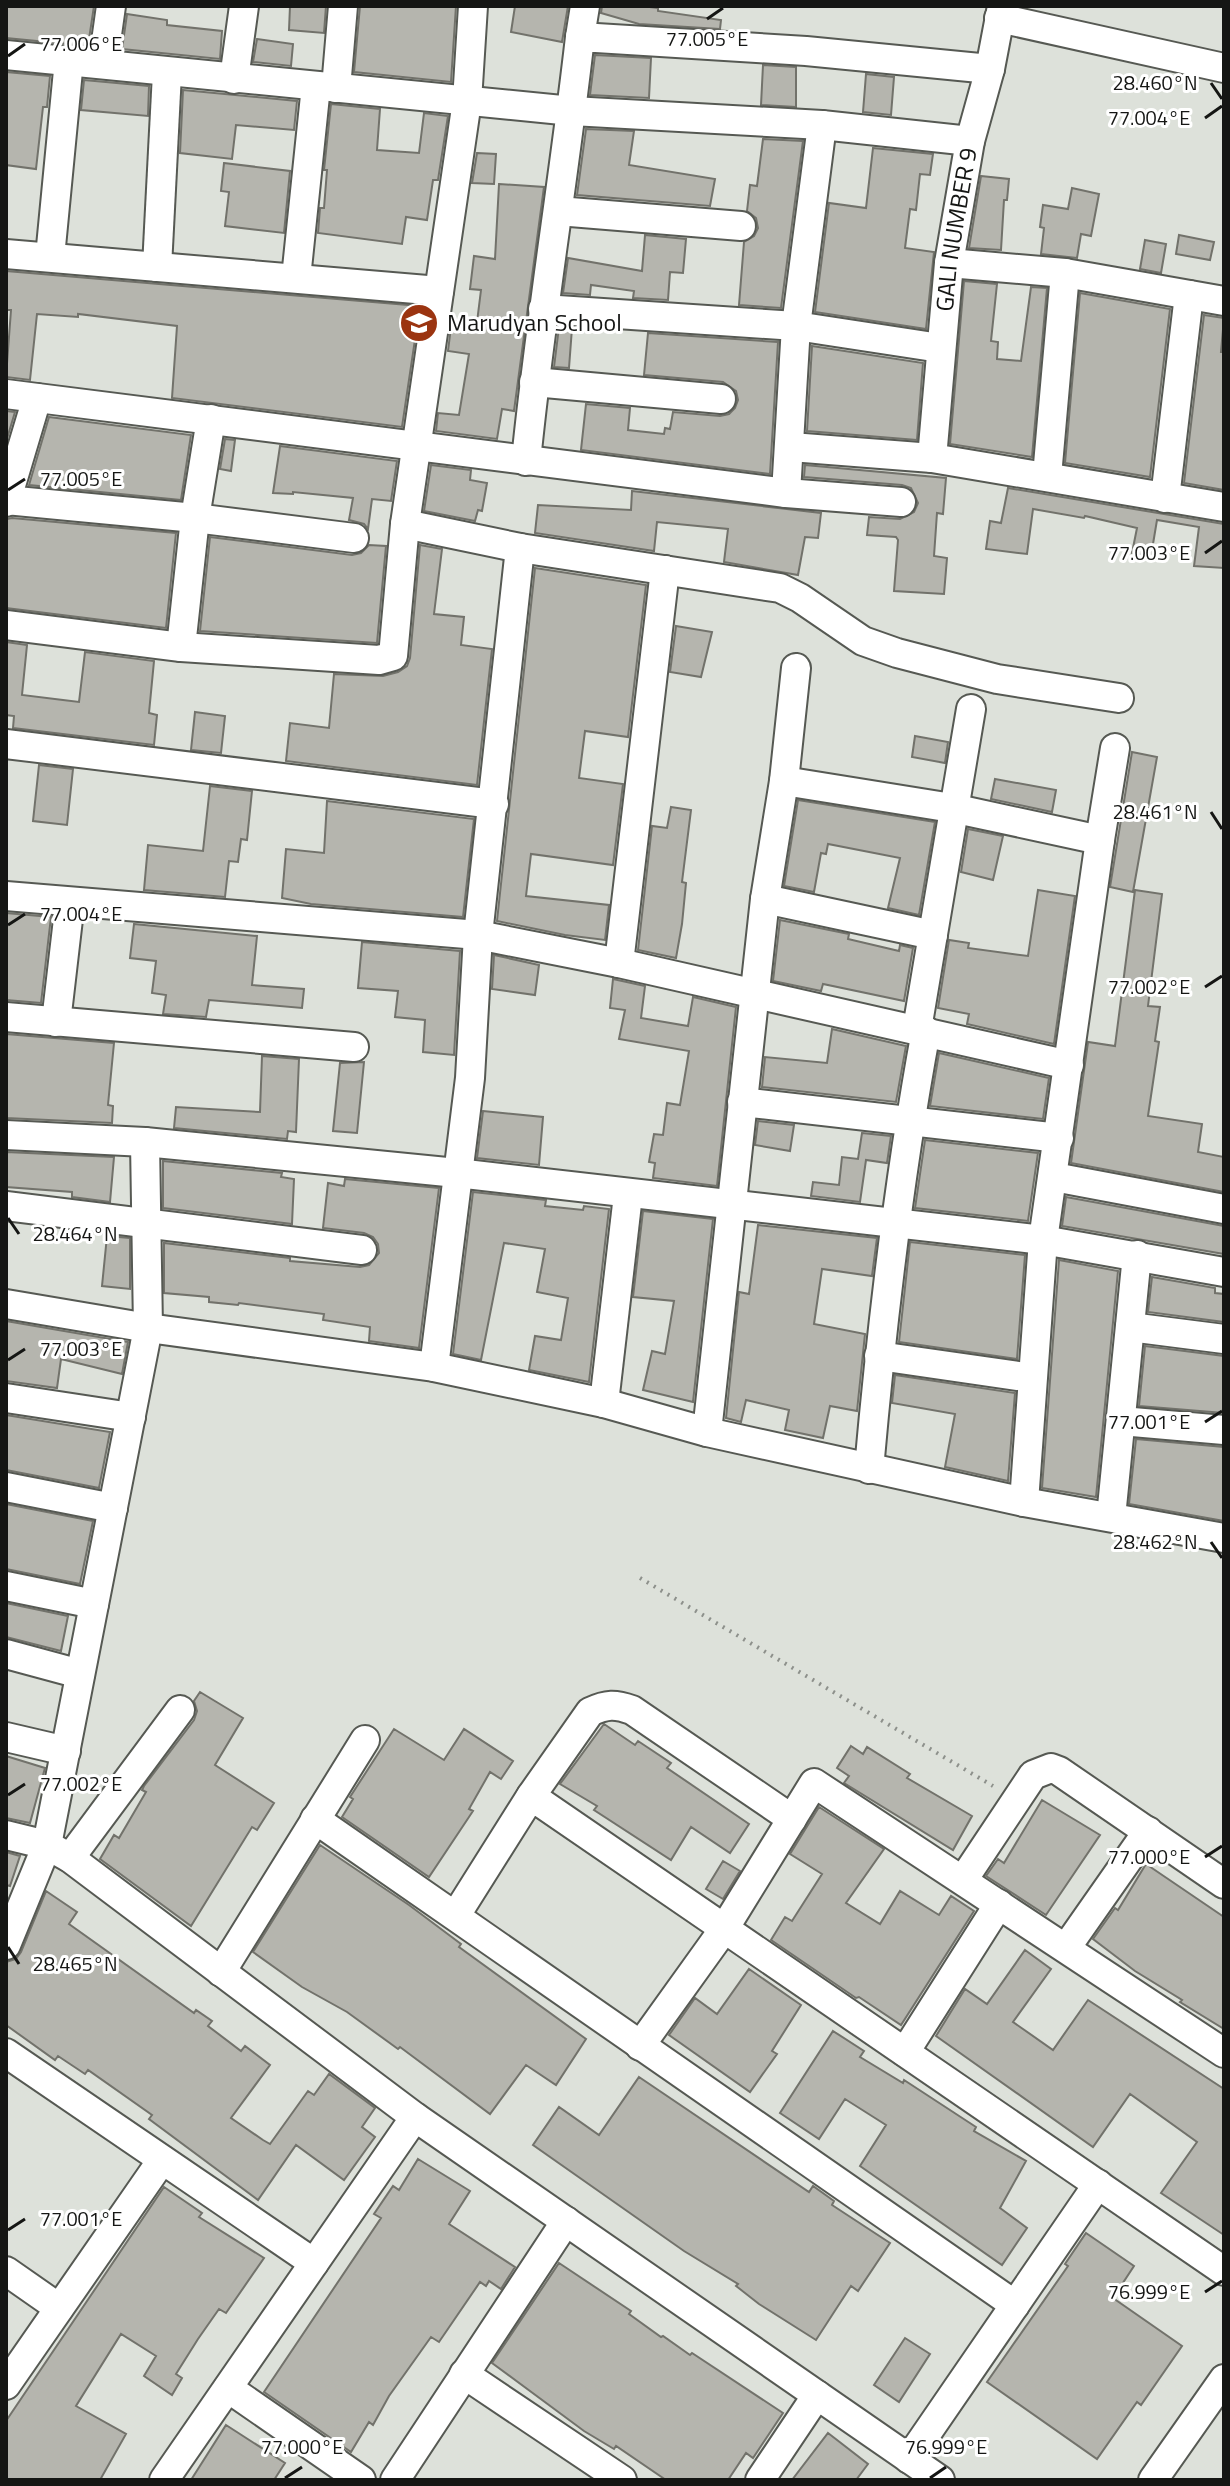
<svg xmlns="http://www.w3.org/2000/svg" width="1230" height="2486" font-family="'Titillium Web',sans-serif">
<style>
.building{fill:#b5b5ae;stroke:#72726b;stroke-width:2}
.lines{fill:none;stroke-linecap:round;stroke-linejoin:round}
.minor-casing{stroke:#565953;stroke-width:32}
.path{stroke:#8d908b;stroke-width:4;stroke-dasharray:2 6;stroke-linecap:butt}
.minor{stroke:#fff;stroke-width:28}
.ticks{fill:none;stroke:#151614;stroke-width:3}
.labels{text-anchor:middle;stroke-width:6;stroke-linejoin:round;paint-order:stroke}
.street-label{font-size:24px;fill:#151614;stroke:#fff}
.poi-label{font-size:24px;fill:#151614;stroke:#fff;text-anchor:start}
.ticks-label{font-size:20px;text-anchor:middle;fill:#151614;stroke:#fff;stroke-width:6;stroke-linejoin:round;paint-order:stroke}
</style>
<rect width="100%" height="100%" fill="#dde1da"/>
<!-- building -->
<path class="building" d="M6 6H94L88 46 6 38Z
M290 6H326L324 33 289 30Z
M360 6H456L451 82 354 72Z
M515 6H568L562 42 511 32Z
M602 6H641L658 8V11L721 20 720 29 639 24 601 13Z
M127 14 167 20V25L222 31 220 59 122 49Z
M257 39 293 44 291 66 253 62Z
M595 55 651 58 649 98 590 95Z
M763 65 796 67V107L761 105Z
M6 72 50 76 47 107H43L36 169 6 165Z
M866 74 894 77 891 115 863 112Z
M84 80 149 86 148 116 81 110Z
M183 90 297 101 294 130 236 125 232 159 180 153Z
M331 104 380 109 377 150 419 153 424 113 448 116 438 180H433L427 220 406 217 402 244 318 233 320 208H324L327 170H324Z
M586 129 634 131 629 165 715 179 710 206 577 195Z
M763 139 803 141 781 308 739 305 744 242 754 236 758 228 756 218 747 211 750 185 757 186Z
M873 148 933 154 930 175 920 174 916 210 910 209 905 248 934 252 926 329 815 312 829 203 866 208Z
M477 153 496 154 494 184 472 183Z
M224 163 290 171 284 233 225 226 229 192 221 191Z
M981 176 1009 179 1007 200H1004L1001 250 969 248Z
M499 184 544 187 514 411 502 409 497 439 436 431 438 413 459 415 469 354 448 351 451 327 476 330 481 290 470 289 474 256 495 259Z
M1072 188 1099 194 1091 236 1081 234 1077 258 1041 254 1044 228 1040 227 1043 205 1068 209Z
M645 235 686 239 683 273 670 272 668 300 633 298 634 291 591 285 590 295 563 293 568 258 642 271Z
M1179 235 1214 242 1210 260 1176 254Z
M1145 240 1166 244 1161 273 1140 269Z
M6 271 420 306 402 427 172 398 177 326 78 314V317L37 314 30 380 6 377 11 310H6Z
M964 281 997 284 991 341 998 342 997 359 1021 361 1031 287 1047 288 1032 457 950 444Z
M1080 293 1170 309 1150 477 1065 463Z
M1204 315 1224 318 1221 352H1224V490L1184 483Z
M559 327 572 328 569 368 554 367Z
M648 333 778 342 770 474 581 450 586 404 630 408 628 430 664 434 665 428 670 429 673 412 720 416 729 414 735 408 738 400 736 391 723 382 644 375Z
M812 346 923 363 917 440 807 431Z
M6 411 15 412 6 442Z
M49 417 191 435 181 500 29 485Z
M225 439 235 440 231 471 220 469Z
M280 446 397 461 391 501 372 499 368 529 364 524 349 520 353 498 293 492V494L273 493Z
M431 465 471 470 470 480 487 483 482 511 478 510 475 521 424 511Z
M805 465 946 478 943 514 937 513 934 556 947 558 944 594 894 591 898 540 896 537 867 535 869 517 900 519 914 512 918 503 911 488 902 485 804 477Z
M1008 488 1224 524V568L1194 566 1199 527 1157 520 1151 556 1132 553 1137 528 1085 516 1084 518 1033 509 1027 554 986 549 990 521 1001 523Z
M632 491 821 513 818 538 805 537 798 575 724 562 728 529 657 522 654 551 535 533 538 505 631 510Z
M12 518 176 533 166 628 6 608V526L7 519Z
M210 537 352 555 361 553 369 545 386 546 377 643 200 631Z
M420 545 442 549 434 614 464 617 461 645 492 649 477 785 286 761 290 723 329 728 334 674 383 676 398 672 407 666 410 658Z
M535 568 646 585 628 737 585 731 579 778 623 784 613 865 531 854 526 896 609 905 605 940 565 935 497 921Z
M676 626 712 632 701 677 670 672Z
M6 642 27 645 22 695 63 700 79 702 85 652 154 661 149 713 157 715 154 745 13 728 14 716 6 715Z
M195 712 225 716 221 753 191 750Z
M915 736 948 742 945 763 912 757Z
M1132 752 1157 757 1133 892 1110 887Z
M39 765 73 769 67 825 33 821Z
M995 779 1056 790 1052 812 991 799Z
M210 786 252 791 247 840 241 839 238 862 229 861 225 897 144 890 148 845 203 851Z
M798 800 935 822 919 915 888 908 900 858 828 844 826 854 821 853 814 892 784 886Z
M327 801 474 819 463 917 311 904 282 898 286 849 324 853Z
M671 807 691 810 682 882 686 883 682 924 676 958 638 950 652 826 667 828Z
M968 829 1003 836 993 880 961 872Z
M1038 890 1075 896 1054 1044 967 1024 969 1014 938 1008 949 940 969 943 968 948 1028 956Z
M1135 890 1162 894 1148 1006 1160 1007 1155 1041 1159 1042 1148 1116 1202 1124 1198 1152 1224 1157V1192L1071 1163 1088 1042 1115 1046Z
M6 913 51 917 41 1003 6 1000Z
M780 920 849 934 848 939 899 951 900 945 913 948 904 1001 823 984 821 991 773 981Z
M134 924 257 936 252 985 304 989 302 1008 209 1000 206 1017 163 1014 166 995 152 993 156 961 130 958Z
M362 942 460 951 454 1055 423 1052 425 1020 395 1017 398 991 358 988Z
M494 955 539 965 535 995 492 989Z
M613 979 645 986 641 1018 688 1026 693 997 736 1007 717 1186 653 1178 655 1163 649 1162 654 1134 663 1135 667 1103 680 1105 689 1051 619 1039 625 1010 610 1008Z
M832 1029 906 1046 896 1102 762 1087 765 1057 827 1063Z
M6 1034 114 1043 108 1105 113 1106 112 1123 6 1118Z
M939 1053 1049 1078 1043 1119 930 1106Z
M262 1056 299 1059 296 1132 288 1131 287 1139 174 1128 176 1107 260 1112Z
M364 1062 357 1133 333 1131 340 1063Z
M483 1111 543 1117 539 1165 477 1158Z
M758 1121 794 1125 790 1151 755 1145Z
M862 1133 891 1136 887 1163 866 1160 860 1202 811 1196 813 1182 839 1185 842 1157 858 1159Z
M925 1140 1038 1153 1028 1221 915 1208Z
M6 1152 114 1157 110 1202 72 1197V1192L6 1187Z
M163 1161 282 1173 281 1177 294 1179 292 1224 163 1208Z
M345 1179 439 1188 419 1348 369 1341 370 1327 323 1320 324 1314 239 1303 238 1305 209 1302V1297L164 1293V1243L290 1258V1261L360 1267 369 1265 379 1253 378 1244 373 1237 364 1233 323 1228 328 1183 344 1186Z
M473 1192 546 1200 545 1206 583 1210 584 1206 609 1209 589 1382 529 1370 535 1336 561 1340 568 1298 537 1292 545 1249 504 1243 481 1360 453 1354Z
M1066 1197 1224 1226V1254L1062 1226Z
M643 1211 713 1219 693 1402 643 1390 652 1351 665 1354 674 1301 633 1297Z
M758 1225 877 1238 872 1276 822 1269 814 1324 865 1334 857 1411 830 1406 823 1438 785 1430 789 1410 746 1400 741 1422 726 1418 739 1292 749 1294Z
M107 1236 130 1238V1289L102 1286Z
M910 1242 1025 1255 1017 1359 899 1342Z
M1059 1260 1118 1271 1096 1497 1042 1488Z
M1152 1277 1215 1288V1293L1224 1294V1322L1148 1312Z
M6 1321 128 1342 122 1374 61 1359 57 1388 6 1381Z
M1145 1346 1224 1356V1413L1139 1406Z
M895 1375 1015 1393 1008 1481 945 1467 955 1414 892 1403Z
M6 1415 110 1432 99 1488 6 1470Z
M1136 1439 1224 1447V1521L1129 1504Z
M6 1504 93 1521 80 1584 6 1569Z
M6 1603 68 1616 61 1651 6 1637Z
M200 1692 243 1718 215 1765 274 1803 257 1830 252 1827 191 1926 100 1859 114 1835 119 1838 146 1792 142 1790 144 1786 194 1720 197 1711 194 1701Z
M604 1724 635 1745 638 1741 671 1763 667 1768 749 1824 730 1853 691 1827 671 1860 594 1810 597 1806 560 1784Z
M394 1729 444 1760 464 1729 513 1761 501 1779 490 1772 469 1809 473 1811 429 1877 342 1817 353 1799 350 1797Z
M851 1746 863 1754 867 1747 910 1774 907 1778 972 1816 953 1850 844 1783 849 1776 837 1768Z
M6 1756 45 1768 30 1823 6 1818Z
M1042 1800 1100 1835 1046 1915 986 1876 998 1859 1004 1863Z
M819 1807 884 1849 846 1903 880 1924 900 1891 939 1915 951 1896 974 1911 901 2025 859 1997 856 1998 771 1940 785 1917 792 1921 822 1874 790 1854Z
M320 1845 409 1905 461 1944 459 1947 586 2039 556 2085 526 2065 490 2114 400 2047 398 2049 347 2012 302 1987 253 1952Z
M6 1852 20 1856 10 1886 6 1885Z
M723 1861 740 1871 723 1899 706 1889Z
M1146 1864 1224 1917V2029L1180 2002 1182 2000 1135 1971 1093 1939 1115 1908 1118 1910Z
M46 1891 77 1912 69 1924 194 2013 196 2010 212 2021 208 2026 241 2051 245 2046 270 2065 231 2118 263 2140 270 2144 308 2091 314 2095 329 2074 375 2108 362 2127 375 2137 344 2180 296 2145 258 2200 149 2119 152 2115 88 2070 85 2074 58 2056 55 2060 6 2025V1962L16 1959 21 1952Z
M1025 1950 1051 1969 1013 2022 1053 2050 1088 2000 1224 2089V2235L1161 2193 1197 2142 1130 2094 1093 2147 936 2036 965 1989 987 2004Z
M749 1969 801 2005 772 2051 777 2054 750 2092 669 2035 695 1998 717 2014Z
M833 2031 864 2051 860 2057 903 2083 904 2080 976 2127 974 2131 1026 2161 1000 2208 1027 2228 1002 2265 860 2166 886 2125 845 2099 819 2139 780 2113Z
M639 2077 809 2192 813 2186 834 2201 832 2205 890 2243 858 2291 851 2286 816 2340 759 2304 736 2286 738 2284 684 2251 533 2145 559 2107 599 2135Z
M418 2159 470 2191 449 2224 515 2267 501 2289 489 2281 486 2286 480 2282 439 2342 431 2337 389 2396 373 2425 369 2422 351 2452 264 2392 381 2218 374 2214 393 2186 399 2190Z
M164 2187 202 2213 199 2217 264 2258 226 2313 219 2309 198 2339 176 2374 182 2378 172 2395 144 2376 156 2356 121 2334 76 2406 126 2434 100 2480H6V2421Z
M1086 2233 1134 2266 1113 2298 1182 2346 1141 2405 1137 2402 1097 2459 987 2382 1068 2266 1065 2264Z
M559 2263 631 2311 629 2314 661 2337 663 2336 690 2355 692 2353 783 2413 753 2458 746 2453 728 2480H666L616 2446 614 2449 584 2431 492 2363Z
M905 2338 930 2354 899 2402 874 2385Z
M226 2425 285 2463 274 2480H191Z
M828 2433 868 2464 856 2480H792Z"/>
<g class="lines">
<defs>
<g id="minor">
<path d="M999 18 1224 68"/>
<path d="M580 37 585 6"/>
<path d="M6 55 572 111 822 125 970 141"/>
<path d="M103 63 111 6"/>
<path d="M234 79 244 6"/>
<path d="M336 88 343 6"/>
<path d="M558 211 741 226"/>
<path d="M6 254 439 291"/>
<path d="M50 257 69 60"/>
<path d="M949 263 1065 273 1224 301"/>
<path d="M157 267 167 73"/>
<path d="M296 278 316 86"/>
<path d="M543 309 796 326 940 348"/>
<path d="M534 382 721 399"/>
<path d="M6 394 786 493 796 326 822 125"/>
<path d="M791 447 932 458 1224 507"/>
<path id="s1" d="M932 458 949 263 970 141 990 69 1002 6"/>
<path d="M526 461C540 319 564 179 580 37L806 51 990 69"/>
<path d="M1047 476 1065 273"/>
<path d="M786 493 901 502"/>
<path d="M1165 498 1189 295"/>
<path d="M6 500 195 518 354 538"/>
<path d="M6 502 37 398"/>
<path d="M405 524 520 548 780 588 800 598 863 641 897 653 997 679 1119 698"/>
<path d="M6 625 181 647 379 660 393 656 405 524 467 101 473 6"/>
<path d="M181 647 195 518 211 419"/>
<path d="M6 744 494 804"/>
<path d="M784 781 796 668"/>
<path d="M1100 840 1115 748"/>
<path d="M6 896 478 935 619 963 1069 1065"/>
<path d="M765 899 933 935"/>
<path d="M619 963 665 570"/>
<path d="M6 1017 354 1047"/>
<path d="M56 1022 70 902"/>
<path d="M917 1029 971 709"/>
<path d="M742 1102 1059 1138"/>
<path d="M6 1135 145 1142 457 1173 1043 1240 1224 1272"/>
<path d="M1054 1177 1224 1209"/>
<path d="M6 1206 362 1250"/>
<path d="M6 1304 148 1328 434 1367 604 1403 707 1432 1024 1502 1224 1538"/>
<path d="M1130 1327 1224 1339"/>
<path d="M879 1356 1032 1378"/>
<path d="M434 1367 470 1078 478 935 520 548"/>
<path d="M6 1398 131 1417"/>
<path d="M604 1403 628 1195"/>
<path d="M1121 1421 1224 1430"/>
<path d="M707 1432 765 899 784 781 952 808 1100 840 1043 1240 1024 1502"/>
<path d="M869 1469C882 1322 899 1176 926 1031"/>
<path d="M6 1487 113 1508"/>
<path d="M1111 1517 1137 1255"/>
<path d="M6 1586 94 1604"/>
<path d="M6 1654 80 1674"/>
<path d="M6 1737 66 1751"/>
<path d="M531 1796 590 1712C607 1704 615 1704 632 1710L792 1819"/>
<path d="M315 1819 1015 2305"/>
<path d="M6 1835 47 1845 70 1858 415 2117 940 2480"/>
<path d="M70 1858 180 1710"/>
<path d="M963 1880 1033 1775 1051 1768 1059 1771 1224 1884"/>
<path d="M456 1915 531 1796 1224 2271"/>
<path d="M6 1945 47 1845 148 1328 145 1142"/>
<path d="M1066 1948 1148 1831"/>
<path d="M221 1972 365 1740"/>
<path d="M640 2046 724 1929 814 1783 1224 2053"/>
<path d="M905 2052 999 1904"/>
<path d="M6 2053 314 2263"/>
<path d="M6 2271 59 2308"/>
<path d="M464 2374 622 2480"/>
<path d="M6 2385 162 2160"/>
<path d="M228 2388 361 2480"/>
<path d="M909 2459 1098 2184"/>
<path d="M164 2480 415 2117"/>
<path d="M395 2480 566 2221"/>
<path d="M760 2480 817 2395"/>
<path d="M1153 2480 1224 2379"/>
</g>
</defs>
<!-- minor casing -->
<use href="#minor" class="minor-casing"/>
<!-- path -->
<path class="path" d="M640 1578 993 1786"/>
<!-- minor -->
<use href="#minor" class="minor"/>
</g>
<!-- ticks -->
<path class="ticks" d="M707 19 723 8M8 56 25 44M1211 83 1222 99M1205 118 1222 106M8 490 25 479M1205 553 1222 541M1211 812 1222 829M8 925 25 914M1205 987 1222 976M8 1218 19 1234M8 1360 25 1349M1205 1422 1222 1411M1211 1542 1222 1558M8 1795 25 1784M1205 1857 1222 1846M8 1947 19 1964M8 2230 25 2219M1205 2292 1222 2281M285 2478 302 2467M930 2478 946 2467"/>
<!-- icons -->
<defs>
<symbol id="school-disc" viewBox="-11 -11 22 22"><circle r="9.5" fill="#9b3410" stroke="#fff"/><path d="M0-5L7-2L0 1L-7-2ZM-4 1L0 2.5L4 1V4Q0 6-4 4Z" fill="#fff"/></symbol>
</defs>
<g fill-rule="evenodd">
<use href="#school-disc" x="397" y="301" width="44" height="44"/>
</g>
<g class="labels">
<!-- street labels -->
<g class="street-label">
<text dy="8" stroke="none"><textPath href="#s1" startOffset="230">GALI NUMBER 9</textPath></text>
</g>
<!-- poi labels -->
<g class="poi-label">
<text x="447" y="331">Marudyan School</text>
</g>
</g>
<g class="ticks-label">
<text x="707" y="46">77.005°E</text>
<text x="81" y="51">77.006°E</text>
<text x="1155" y="90">28.460°N</text>
<text x="1149" y="125">77.004°E</text>
<text x="81" y="486">77.005°E</text>
<text x="1149" y="560">77.003°E</text>
<text x="1155" y="819">28.461°N</text>
<text x="81" y="921">77.004°E</text>
<text x="1149" y="994">77.002°E</text>
<text x="75" y="1241">28.464°N</text>
<text x="81" y="1356">77.003°E</text>
<text x="1149" y="1429">77.001°E</text>
<text x="1155" y="1549">28.462°N</text>
<text x="81" y="1791">77.002°E</text>
<text x="1149" y="1864">77.000°E</text>
<text x="75" y="1971">28.465°N</text>
<text x="81" y="2226">77.001°E</text>
<text x="1149" y="2299">76.999°E</text>
<text x="302" y="2454">77.000°E</text>
<text x="946" y="2454">76.999°E</text>
</g>
<!-- border -->
<rect width="1230" height="2486" fill="none" stroke="#151614" stroke-width="16"/>
</svg>
